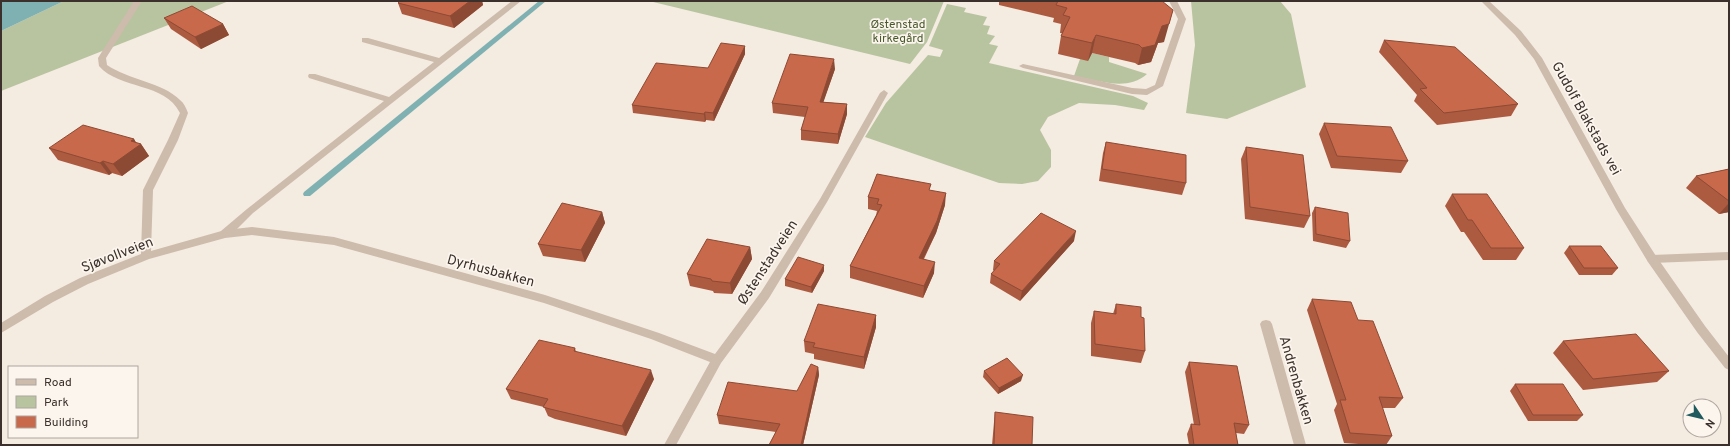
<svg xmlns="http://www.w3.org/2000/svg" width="1730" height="446" font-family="Overpass,sans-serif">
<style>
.green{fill:#b8c4a0}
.water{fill:#7fb0b2}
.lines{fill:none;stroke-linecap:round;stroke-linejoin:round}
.stream{fill:#7fb0b2;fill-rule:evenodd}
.service{fill:#cdbbac;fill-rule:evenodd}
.minor{fill:#cdbbac;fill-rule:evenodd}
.tertiary{fill:#cdbbac;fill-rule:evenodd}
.wall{fill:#ac5a40}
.shaded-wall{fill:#8c4a34}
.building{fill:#c8694b;stroke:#8c4a34}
.labels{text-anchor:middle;stroke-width:3.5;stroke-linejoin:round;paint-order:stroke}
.far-park-label{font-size:12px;fill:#4a5a2e;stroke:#fbf5ee}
.street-label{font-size:14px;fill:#3b302b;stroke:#fbf5ee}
</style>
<rect width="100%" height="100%" fill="#f4ebe1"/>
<!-- green -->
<path class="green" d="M64 1H229L1 91V31Z
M649 1H944L927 42 910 64Z
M1191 1H1280L1291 14 1306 87 1227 119 1186 113 1195 45Z
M947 4 966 8 964 12 987 17 983 25 990 26 987 34 995 36 989 44 998 46 989 63 1133 96 1148 103 1144 110 1115 105 1079 103 1048 117 1040 130 1051 150V167L1038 181 1022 184 999 183 865 137 886 103 928 55 940 57 943 50 929 46Z
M1092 53 1109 57V62L1147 74C1127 92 1098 80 1074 76L1080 59Z"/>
<!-- water -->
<path class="water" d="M1 1H64L1 31Z"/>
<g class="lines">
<!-- stream -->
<path class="stream" d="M539 1H546L310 196H304L303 194 304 192Z"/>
<!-- service -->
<path class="service" d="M512 1H521L253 213 229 237H221L220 234 221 231 247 209 384 101 309 78 308 76 309 74H315L389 97 434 62 362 42V38H368L439 58Z
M1169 1H1177L1186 19 1163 86 1147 95 1132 94 1023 68 1019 66 1023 64 1132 88 1146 89 1155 85 1178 19Z"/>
<!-- minor -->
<path class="minor" d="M134 1H142L106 58 107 65C129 80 162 82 180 100 184 103 186 108 188 113L178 140 153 190 151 251 225 230 252 227 334 237 545 295 659 333 715 354 761 292 820 199 880 93 884 90 888 93 827 202 769 298 721 363 676 445H664L710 362 651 339 544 303 334 245 252 235 225 238 149 259 88 284 53 302 1 333V323L45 296 80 278 141 254 143 190 168 140 180 113C165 82 120 90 99 66L98 58Z
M1729 252V260L1652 263 1648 262 1647 259 1648 256 1652 255Z
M1266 320 1270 321 1272 324 1306 445H1294L1260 324 1262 321Z"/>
<!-- tertiary -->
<path class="tertiary" d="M1481 1H1489L1521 31 1542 58 1625 208 1656 256 1705 326 1729 357V370L1725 368 1697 332 1648 262 1616 209 1534 59 1515 35Z"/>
</g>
<!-- wall -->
<path class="wall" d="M400 1H482L483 5 454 28 402 14 398 3Z
M999 1H1162L1164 42 1158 43 1151 62 1138 65 1135 63 1092 53 1088 61 1058 54 1061 36 1062 33H1060L1061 24 1053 22 1054 18 999 5Z
M164 18 223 24 229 35 201 49 171 29Z
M1384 40 1518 104 1511 116 1437 125 1414 101 1417 95 1379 52Z
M745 46V54L714 121 706 120 705 122 633 113 632 105 708 68Z
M835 69 823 102 847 104V114L838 144 801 140V130L805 117 773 113 772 103Z
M1324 123 1408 161 1401 173 1331 168 1319 134Z
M134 139 136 143 141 144 149 156 122 176 112 173 109 175 58 160 49 148Z
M1106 142 1186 183 1182 195 1099 181 1103 153Z
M1246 147 1310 216 1304 228 1245 219 1241 159Z
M1729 169V212L1719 214 1686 188 1696 176Z
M931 191 945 205 936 233 924 259 934 273 923 298 850 278V266L876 215 877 211 868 209V197Z
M1452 194 1524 248 1516 260H1483L1464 232H1461L1445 206Z
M1315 207 1350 241 1346 248 1313 241 1312 213Z
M602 212 605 223 585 262 543 256 538 244Z
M1074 241 1020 301 990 283 991 274 994 271 993 270 994 261Z
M1569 246 1618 268 1612 275H1579L1564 253Z
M750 247 752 259 732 294 714 293 713 291 690 286 687 274Z
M824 271 812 293 785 286V279Z
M1312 299 1403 398 1395 408H1382L1392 436 1386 445H1373L1344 443 1334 410 1337 404 1307 310Z
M1116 304 1141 317 1145 351 1141 363 1091 356V323L1094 311 1113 314Z
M876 315V327L864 369 814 359V354L805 352 804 341Z
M1563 341 1669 371 1657 382 1583 390 1553 353Z
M575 348 576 352 654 379 626 436 555 419 548 416 544 407 511 399 506 389Z
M1189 362 1249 425 1244 434 1236 433 1238 445H1189L1187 434 1191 424 1194 425 1185 372Z
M818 367 819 375 803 445H769L776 432 719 424 717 415 797 391Z
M984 371 1021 381 998 394 983 377Z
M1515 384 1583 415 1577 421H1528L1510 391Z
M995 412 1032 445H992L994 422Z"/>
<!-- shaded-wall -->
<path class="shaded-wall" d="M470 1H482L483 5 454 28 450 16Z
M1173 10 1164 42 1158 43 1151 62 1138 65 1142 48 1162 26Z
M223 24 229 35 201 49 195 37Z
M1096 35 1092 53 1088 61 1092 43Z
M745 46V54L714 121 713 113Z
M834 59 835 69 820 112V102Z
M847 104V114L838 144V134Z
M705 112 706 120 705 122 704 114Z
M134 139 138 146 141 144 149 156 122 176 113 164 131 141Z
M103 161 112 173 109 175 100 163Z
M946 193 945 205 936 233 918 269 919 258Z
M1729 203V212L1719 214Z
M602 212 605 223 585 262 581 250Z
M1076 231 1074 241 1020 301 1022 291Z
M750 247 752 259 732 294 730 283Z
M935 262 934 273 923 298 924 286Z
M824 265V271L812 293 811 287Z
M876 315V327L864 369V357Z
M818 367 819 375 803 445H801Z
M651 370 654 379 626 436 622 426Z
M1023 375 1021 381 998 394 999 388Z"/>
<!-- building -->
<path class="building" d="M400 1H470L450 16 398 3Z
M1058 1H1162L1173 10 1169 24 1162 26 1155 45 1142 48 1139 45 1096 35 1092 43 1061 36 1070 17 1063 15 1067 8 1056 5Z
M192 6 223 24 195 37 164 18Z
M1384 40 1455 47 1518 104 1444 113 1420 89 1427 88Z
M721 43 745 46 713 113 705 112 704 114 632 105 656 63 708 68Z
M790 54 834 59 820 102 847 104 838 134 801 130 808 107 772 103Z
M1324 123 1391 127 1408 161 1337 156Z
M83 125 134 139 131 141 141 144 113 164 103 161 100 163 49 148Z
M1106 142 1186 155V183L1102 169Z
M1246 147 1303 155 1310 216 1250 207Z
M1729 169V201L1696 176Z
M877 174 931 184 929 190 946 193 937 221 919 258 935 262 924 286 850 266 882 205 877 204 879 199 868 197Z
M1452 194H1487L1524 248H1491L1472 220H1468Z
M562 203 602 212 581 250 538 244Z
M1315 207 1348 213 1350 241 1316 234Z
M1041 213 1076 231 1022 291 991 274 1000 264 994 261Z
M707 239 750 247 730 283 712 281 711 279 687 274Z
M1569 246H1601L1618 268H1584Z
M798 257 824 265 811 287 785 279Z
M1312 299 1351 302 1358 320 1373 321 1403 398 1379 397 1392 436 1350 433 1340 400H1346Z
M818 304 876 315 864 357 813 347 815 343 804 341Z
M1116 304 1141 307V317L1144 318 1145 351 1095 344 1094 311 1116 314Z
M1636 334 1669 371 1593 379 1563 341Z
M539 340 575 348 574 351 651 370 622 426 550 409 543 407 548 399 506 389Z
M1007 358 1023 375 999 388 984 371Z
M1189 362 1237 366 1249 425 1234 423 1238 445H1194L1191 424 1200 425Z
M811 364 818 367 801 445H769L780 424 717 415 728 382 797 391Z
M1515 384H1563L1583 415H1533Z
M995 412 1033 417 1032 445H994Z"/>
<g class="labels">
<!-- far-park labels -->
<g class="far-park-label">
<text x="898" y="28">Østenstad<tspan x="898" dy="14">kirkegård</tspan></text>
</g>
<!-- street labels -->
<g class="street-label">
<text transform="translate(1587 118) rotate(61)" y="5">Gudolf Blakstads vei</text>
<text transform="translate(117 254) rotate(-21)" y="5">Sjøvollveien</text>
<text transform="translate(767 262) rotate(-57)" y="5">Østenstadveien</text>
<text transform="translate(491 270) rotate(15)" y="5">Dyrhusbakken</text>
<text transform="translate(1297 380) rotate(74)" y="5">Andrenbakken</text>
</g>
</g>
<!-- border -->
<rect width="1730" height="446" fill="none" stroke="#3b302b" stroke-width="4"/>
<!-- legend -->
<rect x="8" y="366" width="130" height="72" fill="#fbf5ee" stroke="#aea6a0"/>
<rect x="16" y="379" width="20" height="6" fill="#cdbbac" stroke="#aea6a0"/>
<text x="44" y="386" font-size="12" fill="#3b302b">Road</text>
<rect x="16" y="396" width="20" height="12" fill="#b8c4a0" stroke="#aea6a0"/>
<text x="44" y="406" font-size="12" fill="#3b302b">Park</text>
<rect x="16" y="416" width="20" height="12" fill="#c8694b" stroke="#aea6a0"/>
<text x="44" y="426" font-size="12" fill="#3b302b">Building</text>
<!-- north arrow -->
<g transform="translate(1702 418) rotate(125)"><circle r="19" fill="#fbf5ee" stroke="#aea6a0"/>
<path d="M0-3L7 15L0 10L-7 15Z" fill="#1f5a5e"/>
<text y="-6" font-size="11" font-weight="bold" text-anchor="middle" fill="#3b302b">N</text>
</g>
</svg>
